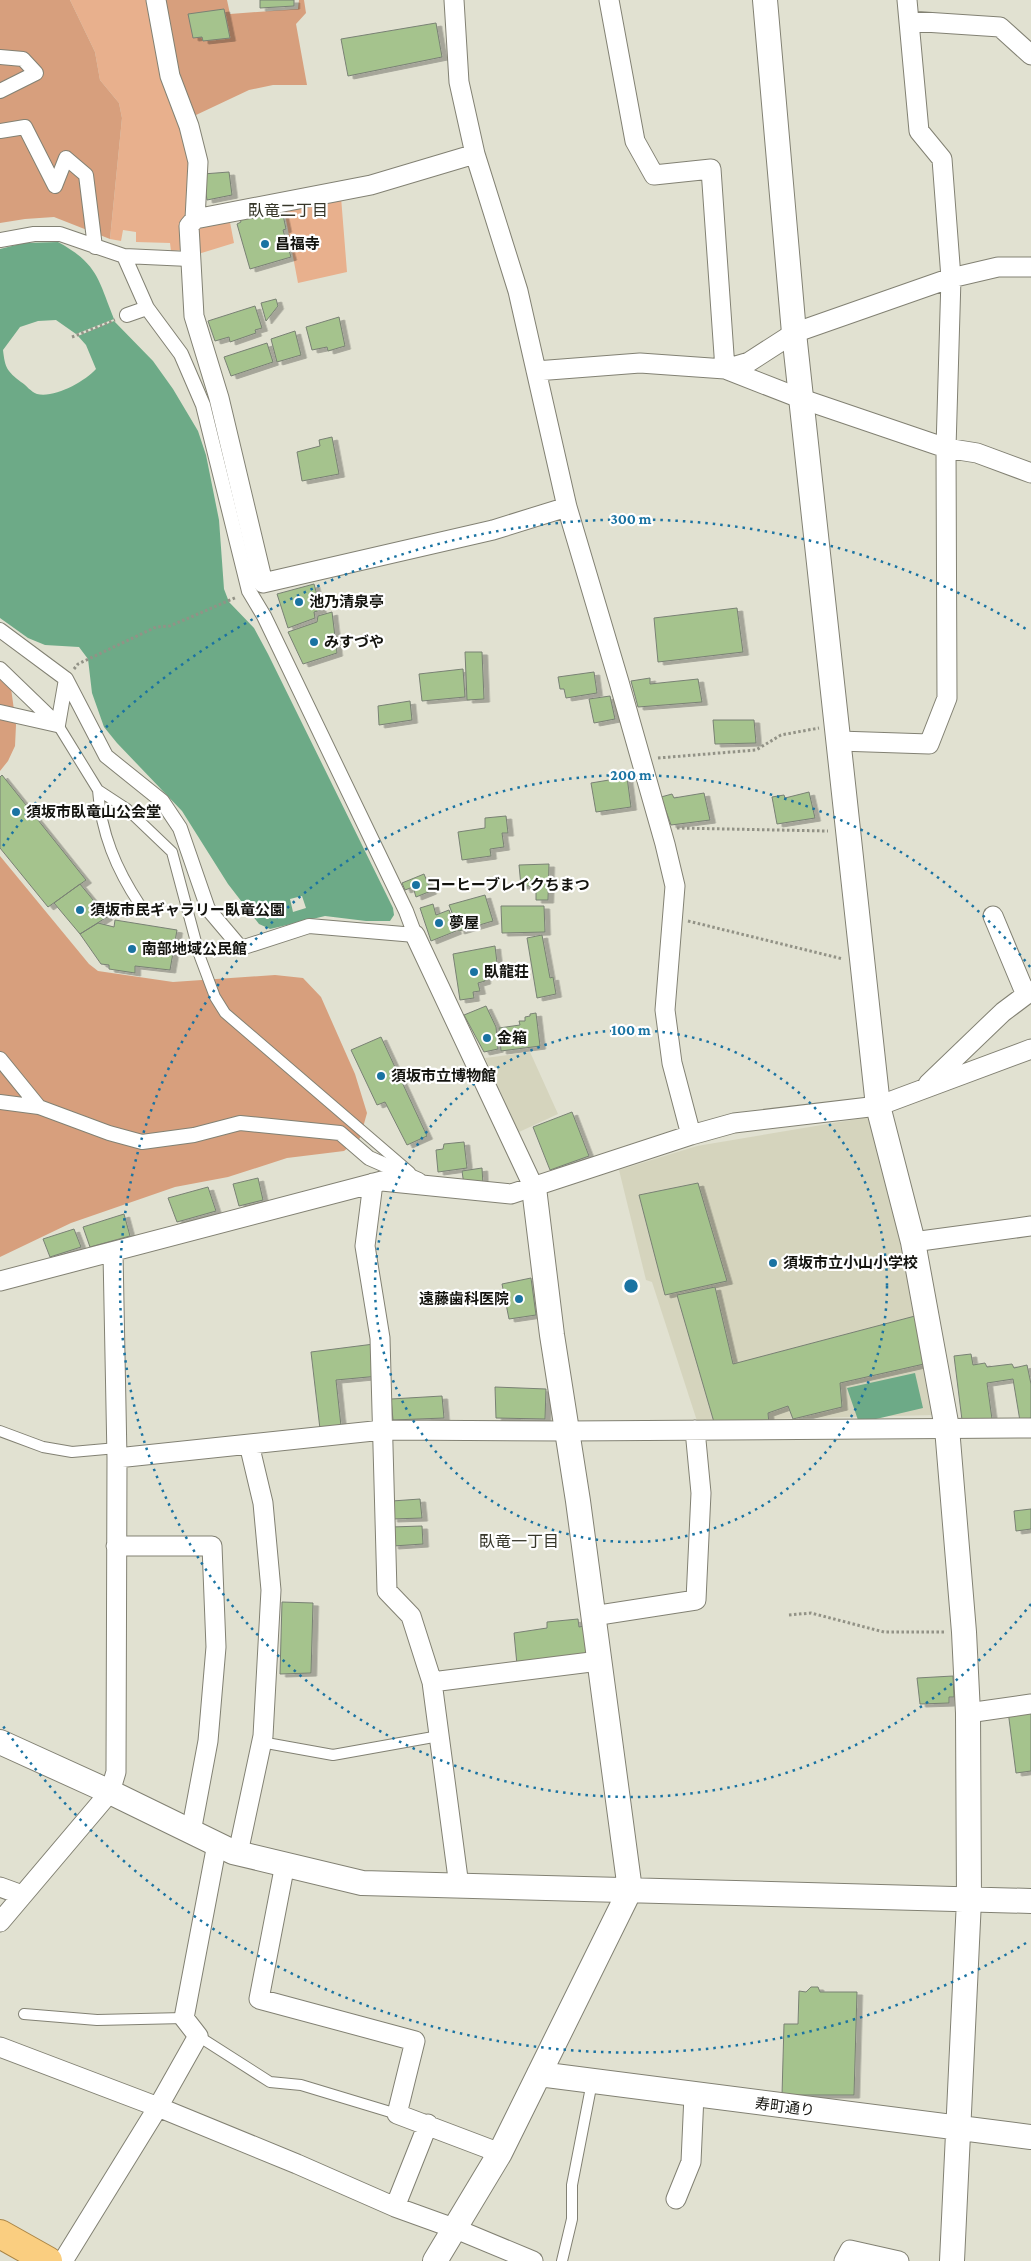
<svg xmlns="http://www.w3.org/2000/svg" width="1031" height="2261" font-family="'Crimson Pro','Noto Sans JP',serif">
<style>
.built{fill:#d5d4bd}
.green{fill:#e8b08d}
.forest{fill:#d79f7d}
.water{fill:#6daa87;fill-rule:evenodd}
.building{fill:#a5c38d;stroke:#798174;filter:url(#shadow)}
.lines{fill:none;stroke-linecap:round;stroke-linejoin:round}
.service-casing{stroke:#828173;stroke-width:12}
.pedestrian-casing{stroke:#828173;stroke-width:16}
.minor-casing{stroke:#828173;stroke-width:21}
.tertiary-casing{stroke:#828173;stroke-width:26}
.trunk-casing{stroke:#a98444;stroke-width:30}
.path{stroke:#929286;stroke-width:3;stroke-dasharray:2.5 2.5;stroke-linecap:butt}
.service{stroke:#fff;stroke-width:10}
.pedestrian{stroke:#fff;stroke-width:14}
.minor{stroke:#fff;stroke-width:19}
.tertiary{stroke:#fff;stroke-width:24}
.trunk{stroke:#face80;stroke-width:28}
.ring{fill:none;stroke:#1a73a2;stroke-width:2.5;stroke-dasharray:2.5 5}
.poi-dot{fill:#1a73a2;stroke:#fff;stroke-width:2}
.labels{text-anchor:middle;stroke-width:4.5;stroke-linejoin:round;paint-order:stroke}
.poi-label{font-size:15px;font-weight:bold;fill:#14140f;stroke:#fff;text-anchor:start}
.street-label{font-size:15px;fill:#14140f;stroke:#fff}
.neighbourhood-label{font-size:16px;fill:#37372a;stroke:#fff}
.centre{fill:#1a73a2;stroke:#fff;stroke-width:2.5}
.ring-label{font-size:15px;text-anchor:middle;font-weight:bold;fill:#1a73a2;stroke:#fff;stroke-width:4.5;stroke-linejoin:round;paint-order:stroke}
</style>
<defs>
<filter id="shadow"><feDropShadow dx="5.5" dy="3" stdDeviation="0" flood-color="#0004"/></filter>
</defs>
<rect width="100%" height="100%" fill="#e1e1d1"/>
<!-- built -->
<path class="built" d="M530 1052 558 1114 519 1132 485 1058Z
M869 1117 901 1246 934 1415 697 1421 652 1282 646 1280 619 1170 697 1146Z"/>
<!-- green -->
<path class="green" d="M70 0H152L193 164 182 250 171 251 170 243 136 242V232L123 230 121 241 110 239 122 118 119 103 100 80 95 52Z
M341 197 347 272 298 283 284 209Z
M229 217 234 243 195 255 194 224Z"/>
<!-- forest -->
<path class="forest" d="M0 0H70L95 52 100 80 119 103 122 118 110 239 54 217 25 219 0 223Z
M162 0H227L230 14 298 9 299 0H304L306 13 296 24 307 85H273L249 90 196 115 184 99Z
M0 677 11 688 16 725 15 746 8 761 0 771Z
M0 856 89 964 98 971 173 982 275 975 303 978 321 997 355 1074 367 1113 360 1138 344 1151 287 1158 228 1177 175 1187 71 1223 0 1257Z"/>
<!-- water -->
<path class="water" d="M58 242C98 264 98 279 114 319L76 334 56 320 38 321 20 327 3 350C5 368 7 371 21 382 26 385 31 392 37 394 55 398 84 382 96 369L86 345 78 336 114 321 153 361 173 389 198 431 206 455 219 520 224 589 229 602 254 628 268 654 393 908 394 915 390 921H366L325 916 270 929 259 924 228 884 182 811 117 743 104 727 92 693 88 659 79 647 45 645 28 638 0 618V249L24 243ZM302 896 306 908 293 912 290 899Z
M915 1373 923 1408 859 1423 847 1388Z"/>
<!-- building -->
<path class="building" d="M260 0H294V6L260 8Z
M224 9 230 38 203 41 202 37 193 38 188 14Z
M436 23 442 57 348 76 341 39Z
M229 172 232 195 207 200 203 174Z
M282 210 286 229 283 230 291 257 250 269 237 224 241 222 239 217 256 213 257 217Z
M276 299 278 306 266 321 261 303Z
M255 306 262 328 255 330 256 333 230 342 229 337 215 341 208 321Z
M339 317 345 346 328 351 327 347 312 350 306 327Z
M295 331 301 355 277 362 271 339Z
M267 343 273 362 231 376 224 357Z
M332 437 339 474 302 481 297 452 320 446 319 440Z
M314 584 321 610 314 612 315 618 288 628 277 594Z
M737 608 743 652 658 662 654 618Z
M332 612 337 653 303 664 288 632 317 622 318 616Z
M465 652H482L484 699 467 700Z
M463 669 465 697 422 701 419 674Z
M594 672 597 693 566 698 564 689H560L558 677Z
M650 678V684L698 679 702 702 638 707 631 681Z
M610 696 615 719 594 723 589 699Z
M410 701 412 720 379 725 378 706Z
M713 720H754L756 743 715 744Z
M2 775 86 880 48 907 0 848V777Z
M627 777 631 807 596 812 591 783Z
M809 792 815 818 777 824 772 797 784 795 785 798Z
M704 793 710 820 671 825 661 797 672 794 674 798Z
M506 816 508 833H502L504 847 490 849 491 856 462 860 458 832 485 828V818Z
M549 864 548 900H536V886H521L519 865Z
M424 874 431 891 416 897 413 887 405 890 402 883Z
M80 884 107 917 80 934 54 903Z
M485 895 493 921 459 931 449 905Z
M433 904 436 915 449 910 456 931 431 941 420 908Z
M501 906H544L545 932 502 933Z
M115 920 177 930 170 970 135 966V973L109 969V965L101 964 80 934 98 923 114 927Z
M542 935 550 978 553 977 556 994 537 998 527 938Z
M495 946 498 971 485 974V981L478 983 480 991 473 992 474 998 460 1000 453 954Z
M486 1006 496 1027 498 1049 484 1052 464 1015Z
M536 1013 540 1046 501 1051 499 1028 520 1025 519 1021H525V1017L530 1016V1014Z
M381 1037 427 1136 407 1145 385 1102 377 1105 351 1050Z
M572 1112 589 1156 550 1170 533 1127Z
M464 1142 467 1168 438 1172 436 1150 443 1149 444 1144Z
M482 1168 483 1185H464L462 1171Z
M258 1178 263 1200 239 1206 233 1184Z
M698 1183 727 1281 665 1295 639 1195Z
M208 1187 216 1211 177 1222 168 1198Z
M124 1214 130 1236 90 1247 83 1227Z
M74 1229 81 1247 50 1257 43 1239Z
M531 1278 536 1315 509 1319 502 1284Z
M715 1287 733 1364 915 1316 924 1364 840 1383 842 1407 793 1419 788 1406 768 1413 769 1424 718 1436 677 1295Z
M374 1344 379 1376 336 1380 341 1426 320 1429 311 1352Z
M971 1354 973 1365 985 1363 987 1367 1012 1364 1014 1368 1027 1365 1031 1384V1418L1020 1421 1013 1379 987 1383 992 1419 962 1420 954 1356Z
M495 1387 546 1389 545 1419 496 1418Z
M442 1396 444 1418 393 1420 391 1399Z
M420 1499 422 1518 392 1519V1501Z
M1031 1509V1529L1016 1531 1014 1511Z
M422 1526 423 1544 393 1546 391 1527Z
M282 1602 313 1603 311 1673 280 1674Z
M578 1619 579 1627 584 1626 588 1655 517 1665 514 1633 547 1628V1622Z
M953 1676 954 1697H949V1703L920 1704 917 1678Z
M1031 1708V1771L1016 1773 1008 1711Z
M811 1987H818L820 1992H857L854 2095H782L784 2024H798L799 1991 806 1992Z"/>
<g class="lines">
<defs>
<path id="service" d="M58 725 98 790
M140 905C116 869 101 833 98 790L127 809 172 852 200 957 215 997 225 1013 410 1172
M0 1431 43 1447 72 1452 117 1448
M261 1742 333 1755 439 1736
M24 2014 97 2020 184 2018
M198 2036 270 2082 301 2085 397 2114
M562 2261 572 2219V2185L592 2082"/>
<path id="pedestrian" d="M0 57 23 59 36 73 0 91
M0 131 25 127 55 186 66 158 86 175 95 247
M0 240 34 234H60L124 256 189 259
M127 315 147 308
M0 630 66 679 106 756 162 801 180 828 208 909 241 948 309 926 415 935 406 911 264 616 249 591 203 405 181 354 147 308 124 256
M0 669 58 725
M0 712 57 725
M58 725 66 679
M0 1059 39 1107
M0 1102 39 1107 109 1133 142 1142 194 1135 240 1123 340 1133 369 1158 419 1180"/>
<path id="minor" d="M156 0 170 76 189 126 198 162 195 219
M454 0 459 82 475 154 518 291 567 507 619 682 665 844 675 886 665 1010 672 1063 691 1135
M609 0 635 141 654 175 711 169 725 369
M909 21 1000 27 1031 55
M475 154 371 185 195 219 189 226 194 316 219 398 263 583 493 530 567 507
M725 369 749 362 794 333 951 278 998 267H1031
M536 371 640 363 725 369 802 399 946 448 977 453 1031 473
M839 741 929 744 947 698 946 448 951 278 942 159 919 131 907 0
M993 916 1026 995
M415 935 534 1188
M928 1084 1003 1012 1031 991
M373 1183 365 1246 380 1338 387 1591 411 1616 432 1682
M913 1242 1031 1226
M0 1281 382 1181 511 1194 691 1135 734 1123 878 1106 1031 1049
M117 1458 383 1430 567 1431 1031 1428
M116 1546H212L216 1647 208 1741 191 1832
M593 1616 696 1600 701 1493 695 1430
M968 1713 1031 1704
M238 1853 263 1736 271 1590 263 1503 249 1444
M285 1864 259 1999 415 2041 397 2114 500 2153
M459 1886 432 1682 599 1661
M0 1887 22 1895
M0 1922 110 1792 116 1772 117 1458 113 1253
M0 2047 158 2107 297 2164 395 2207 456 2229 533 2261
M676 2199 691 2162 694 2095
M395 2207 428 2124
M63 2261 158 2107 198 2036 184 2018 217 1844
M844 2261 850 2250 899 2261"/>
<path id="tertiary" d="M765 0 794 333 878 1106 913 1242 947 1428 964 1632 968 1713 969 1900 952 2261
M0 1742 110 1792 233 1852 362 1883 1031 1901
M539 2074 1031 2137
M435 2261 500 2153 630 1890 578 1501 552 1335 534 1188"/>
<path id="trunk" d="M0 2234 48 2261"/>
</defs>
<!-- service casing -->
<use href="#service" class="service-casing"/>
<!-- pedestrian casing -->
<use href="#pedestrian" class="pedestrian-casing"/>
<!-- minor casing -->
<use href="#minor" class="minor-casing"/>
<!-- tertiary casing -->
<use href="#tertiary" class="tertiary-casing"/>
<!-- trunk casing -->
<use href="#trunk" class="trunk-casing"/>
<!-- path -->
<path class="path" d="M72 337 115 320
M74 669 78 664 156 627 170 626 237 597
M658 758 756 750 781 735 819 728
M677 828 828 831
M688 921 843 959
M789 1615 811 1613 884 1632H946"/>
<!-- service -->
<use href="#service" class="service"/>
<!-- pedestrian -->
<use href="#pedestrian" class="pedestrian"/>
<!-- minor -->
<use href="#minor" class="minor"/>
<!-- tertiary -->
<use href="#tertiary" class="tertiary"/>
<!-- trunk -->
<use href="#trunk" class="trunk"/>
</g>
<!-- distance rings -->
<g class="ring">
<circle cx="631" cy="1286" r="256"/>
<path d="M1031 1604A511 511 0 1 1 1031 968"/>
<path d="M1026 1943A767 767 0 0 1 3 1726M3 846A767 767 0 0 1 1026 629"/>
</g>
<!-- markers -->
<g class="poi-dot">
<circle cx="265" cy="244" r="5"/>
<circle cx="299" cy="602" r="5"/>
<circle cx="314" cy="642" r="5"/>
<circle cx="16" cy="812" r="5"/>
<circle cx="416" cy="885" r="5"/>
<circle cx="80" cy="910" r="5"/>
<circle cx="439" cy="923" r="5"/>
<circle cx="132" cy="949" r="5"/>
<circle cx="474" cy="972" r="5"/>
<circle cx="487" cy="1038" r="5"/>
<circle cx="381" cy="1076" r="5"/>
<circle cx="773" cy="1263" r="5"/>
<circle cx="519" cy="1299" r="5"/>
</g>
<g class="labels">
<!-- poi labels -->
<g class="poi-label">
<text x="275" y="249">昌福寺</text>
<text x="309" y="607">池乃清泉亭</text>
<text x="324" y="647">みすづや</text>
<text x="26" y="817">須坂市臥竜山公会堂</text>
<text x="426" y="890">コーヒーブレイクちまつ</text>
<text x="90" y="915">須坂市民ギャラリー臥竜公園</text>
<text x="449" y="928">夢屋</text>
<text x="142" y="954">南部地域公民館</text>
<text x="484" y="977">臥龍荘</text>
<text x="497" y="1043">金箱</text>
<text x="391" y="1081">須坂市立博物館</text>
<text x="783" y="1268">須坂市立小山小学校</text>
<text x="509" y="1304" text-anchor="end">遠藤歯科医院</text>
</g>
<!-- street labels -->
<g class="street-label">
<text transform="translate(785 2107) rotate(7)" y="5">寿町通り</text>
</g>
<!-- neighbourhood labels -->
<g class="neighbourhood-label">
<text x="288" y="216">臥竜二丁目</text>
<text x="519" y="1547">臥竜一丁目</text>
</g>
</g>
<circle cx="631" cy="1286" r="8" class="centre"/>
<g class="ring-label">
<text x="631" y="524">300 m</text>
<text x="631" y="780">200 m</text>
<text x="631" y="1035">100 m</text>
</g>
</svg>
